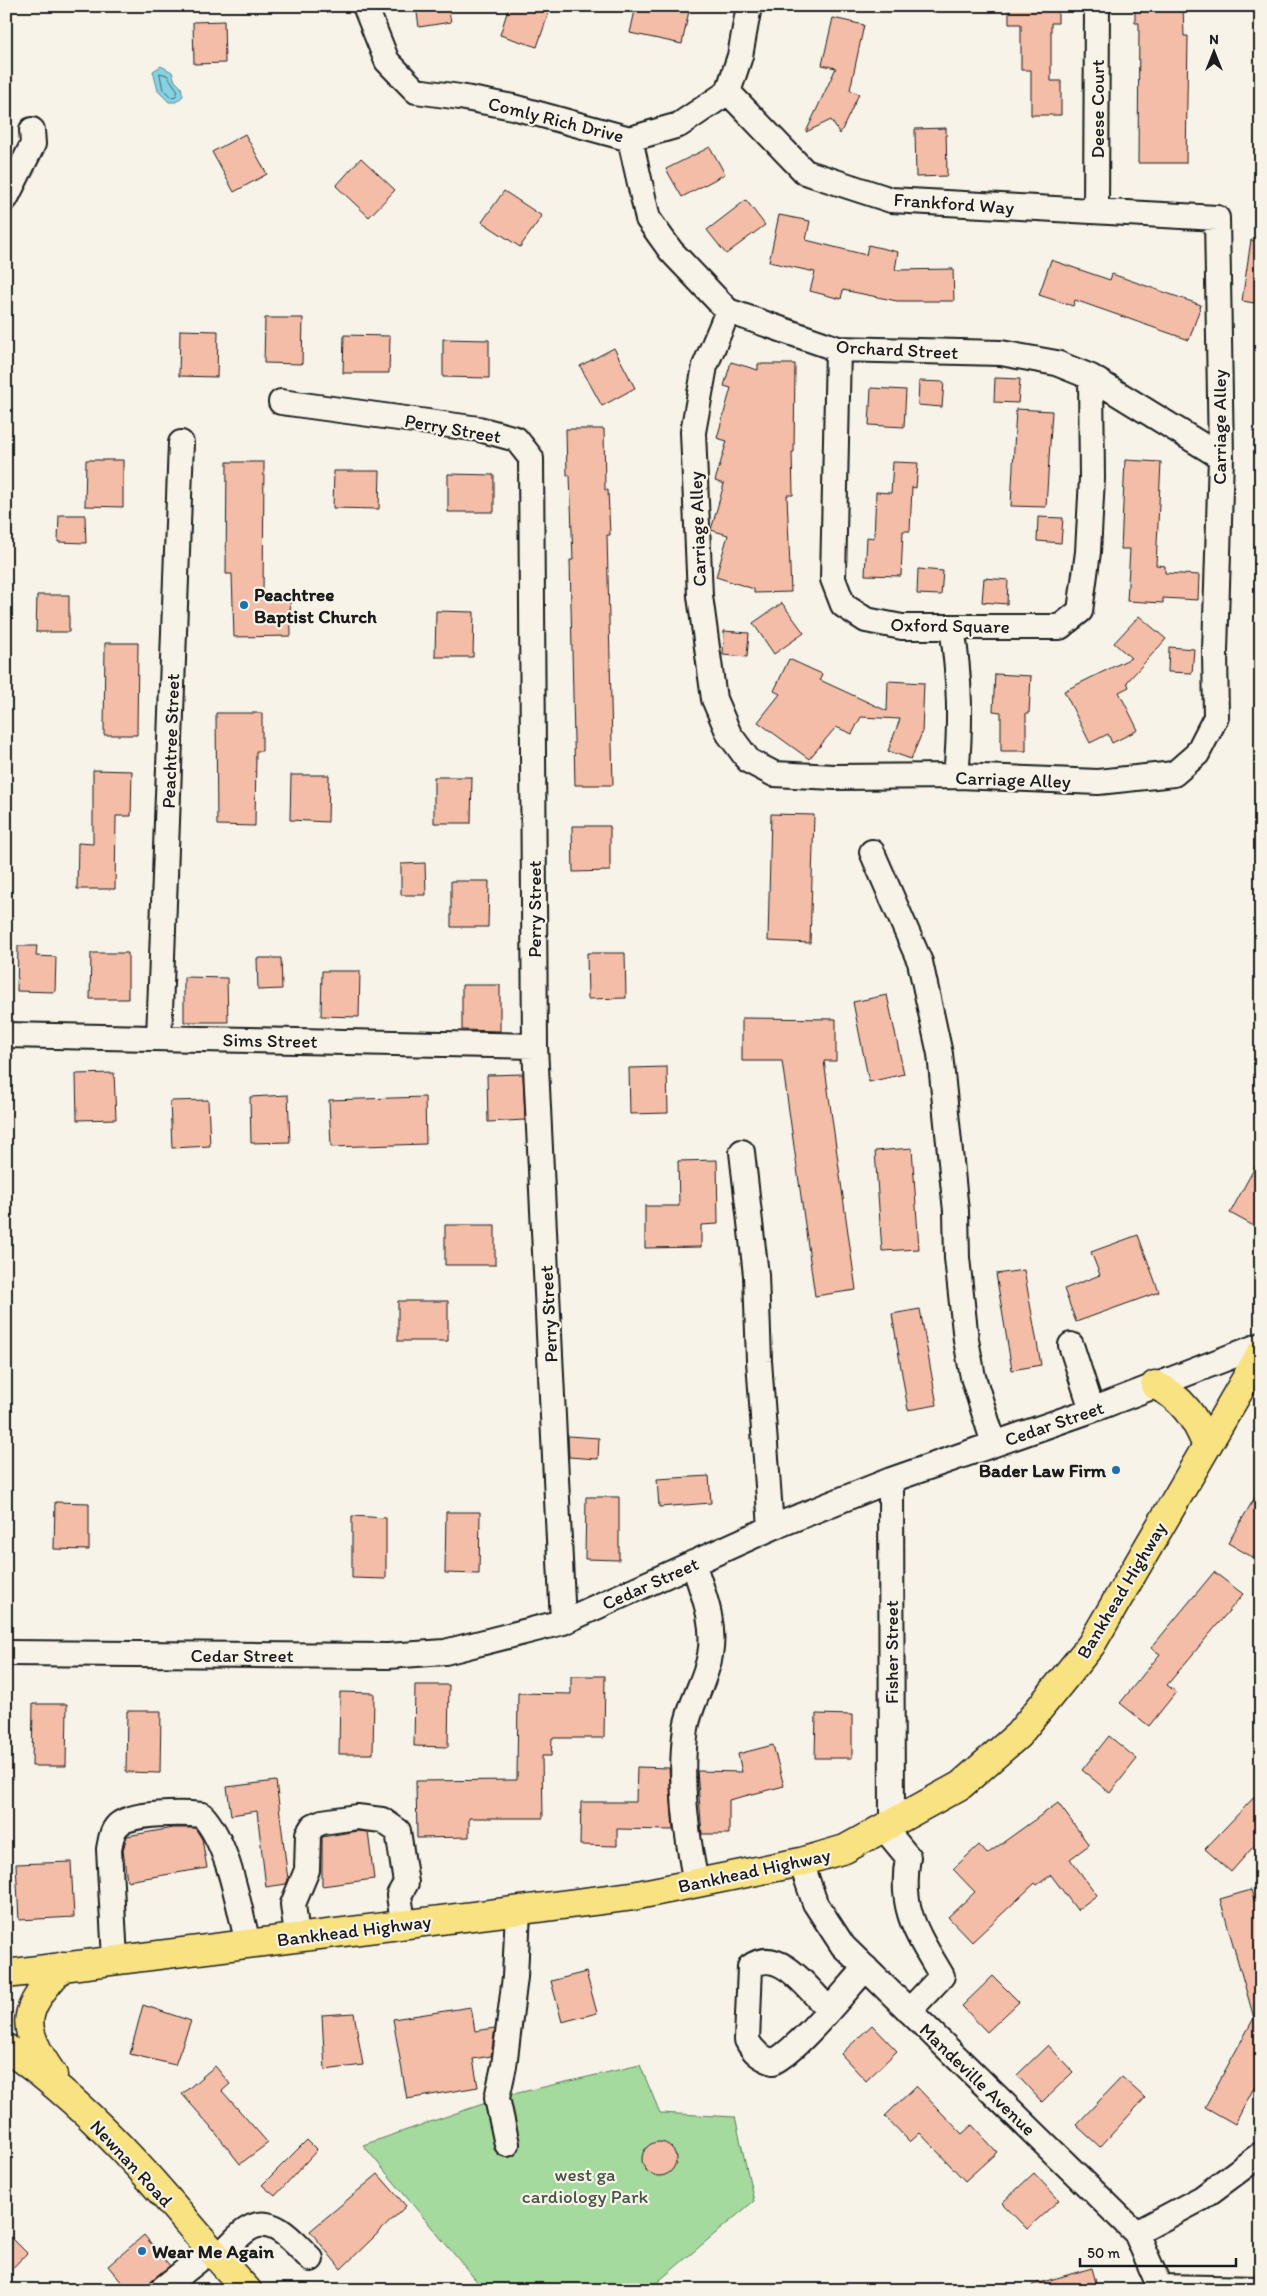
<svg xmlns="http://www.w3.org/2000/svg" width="1267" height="2296" font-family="Itim,sans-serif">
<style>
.green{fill:#a4da9d;stroke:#607b5c}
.water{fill:#85d2e3;stroke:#5b8993}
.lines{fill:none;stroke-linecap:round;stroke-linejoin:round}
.shore{stroke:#46656c;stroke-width:1}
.building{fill:#f4bda8;stroke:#1c1c1c}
.minor-casing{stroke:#1c1c1c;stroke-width:28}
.major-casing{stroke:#1c1c1c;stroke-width:31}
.minor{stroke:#f7f3e8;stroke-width:24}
.major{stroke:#f8e281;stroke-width:28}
.poi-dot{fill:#1f6fb2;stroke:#f7f3e8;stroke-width:2}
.labels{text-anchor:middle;stroke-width:4.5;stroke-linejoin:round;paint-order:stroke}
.street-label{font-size:19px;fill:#1c1c1c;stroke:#f7f3e8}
.poi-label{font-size:19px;font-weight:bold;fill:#1c1c1c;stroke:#f7f3e8;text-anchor:start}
.park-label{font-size:19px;fill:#455543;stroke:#f7f3e8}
</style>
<rect width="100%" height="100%" fill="#f7f3e8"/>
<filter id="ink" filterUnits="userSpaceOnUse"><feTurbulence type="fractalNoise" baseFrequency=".02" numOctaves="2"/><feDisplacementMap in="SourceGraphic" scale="10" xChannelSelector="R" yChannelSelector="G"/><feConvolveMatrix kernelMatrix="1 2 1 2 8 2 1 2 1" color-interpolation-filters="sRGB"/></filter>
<g filter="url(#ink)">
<!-- green -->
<path class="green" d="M640 2065 660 2113 735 2117 754 2201 648 2290H484L363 2145 509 2095Z"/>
<!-- water -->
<path class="water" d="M161 66 172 72 175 81 181 87 183 96 176 102H169L158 91 153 71Z"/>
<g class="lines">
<!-- shore -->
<path class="shore" d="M160 73 167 75 178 91 176 96 171 97 163 89Z"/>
</g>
<!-- building -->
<path class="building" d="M416 6H448L451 22 419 27Z
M509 6H551L537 47 500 35Z
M636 6H690L682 44 630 33Z
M1009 6H1058V23H1051V81H1061V115H1031V70H1021V24H1009Z
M1135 6H1183L1184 36H1188L1186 163H1138L1139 23H1135Z
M833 18 864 25 850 90 859 94 840 134 831 120 806 132 836 68 822 65Z
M224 21 225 63 194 64 193 22Z
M946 128 947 176 916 177 915 129Z
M245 134 267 174 234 192 212 152Z
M710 147 725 174 682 197 666 169Z
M361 158 395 190 369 217 336 186Z
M504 191 542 216 520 247 482 222Z
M746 200 765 225 726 254 707 230Z
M779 215 810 221 806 240 866 255 868 245 898 252 895 270 953 269 954 301H897L843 290 841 299 810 291 815 272 769 262Z
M1251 240 1261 241V304L1242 301Z
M1051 260 1110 280 1112 274 1201 305 1189 340 1075 300 1073 306 1039 295Z
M265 318H303L302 364 264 363Z
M180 330 218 331 217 377 179 376Z
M344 335 390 336 389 373H343Z
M443 339 489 340V378L443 377Z
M614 348 635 388 602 406 580 366Z
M731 362 758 370V364H795L794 452H792L793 495H787L791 592 754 593V589L716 577 728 535 711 530 724 484 715 481 727 441 717 438 731 388 724 386Z
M995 378 1020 379 1018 403 994 402Z
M919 381 944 382 942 407 918 405Z
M871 388 906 390 904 427 869 425Z
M1016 409 1052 411 1046 507 1011 506Z
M566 429H604L605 490H608L610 535H607L613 785H575L570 560H573L570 475H567Z
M86 460H123V507L85 506Z
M1125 460 1161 462 1156 565 1165 566V573L1199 575 1198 600 1163 598V603L1127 601 1130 549H1121Z
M227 462H264L263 595 290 594 291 636 234 637 232 574H226Z
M893 462 918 463 916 488 912 487 910 531H903L901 576 865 575 867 537 874 538 876 492 891 493Z
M334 471H380L379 509 333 508Z
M448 474 494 475V512H448Z
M59 515H85L86 543 58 542Z
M1038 517 1063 518 1061 543 1037 541Z
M918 569 943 571 941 595 917 594Z
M984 578 1008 580 1007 604 982 602Z
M37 595H69V632H36Z
M782 603 804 633 774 654 753 623Z
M436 611 474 612 473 657H435Z
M1139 616 1166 639 1127 682 1129 687 1119 692 1138 730 1112 743 1108 734 1090 743 1064 691 1131 658 1114 643Z
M724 631 749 633 747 657 723 655Z
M105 643H138L137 735H104Z
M1169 647 1194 649 1192 673 1168 672Z
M789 659 822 674 820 680 887 711 888 681 924 683 922 733 911 759 888 751 900 719 861 717 852 734 836 727 809 759 758 722 780 694 774 691Z
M995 674 1031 676 1029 713H1026V751H1001V712L993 711Z
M216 713H262V751H256L255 826 217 825Z
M93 770 132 771 131 816H116L115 889H77L78 843 93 844Z
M291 775H329L328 822 290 820Z
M434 777H472L471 823H434Z
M771 814 814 815 810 943 768 941Z
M572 826H610V871L573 872Z
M425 863 426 895H401V864Z
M451 881H489L488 927H451Z
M18 946H37L36 956 56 957 55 992 17 991Z
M91 953H128V999H90Z
M587 953H625L626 998 588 999Z
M257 958H281L282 989 258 990Z
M322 971H360L359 1017 321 1016Z
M184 977 227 978 228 1022H184Z
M462 985H500V1031L462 1030Z
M887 995 904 1074 869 1082 853 1002Z
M742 1018 836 1019V1061H824L856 1290 815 1296 782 1061H742Z
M667 1067 668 1113 630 1114 629 1068Z
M114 1073 116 1119 77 1120 76 1074Z
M523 1074 525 1120 488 1122 487 1075Z
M288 1095 290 1142 251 1143 250 1097Z
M425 1097 426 1144 331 1147 329 1100Z
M208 1100 210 1146 172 1148 170 1101Z
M912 1148 919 1249 882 1251 875 1151Z
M1261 1156V1230L1230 1213Z
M717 1160 718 1224 701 1225V1247L645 1248V1206H679L678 1161Z
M445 1225H495V1265H445Z
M1138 1235 1159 1292 1076 1322 1064 1289 1100 1275 1091 1252Z
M1024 1270 1041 1365 1012 1370 996 1274Z
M398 1301H448V1341H398Z
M920 1309 937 1405 908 1410 892 1314Z
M568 1436 599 1438 598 1459 569 1457Z
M709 1476 711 1503 659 1507 657 1479Z
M1261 1487V1562L1228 1543Z
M586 1497H619V1560L585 1559Z
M55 1502 89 1503V1550L54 1549Z
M446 1512H480L479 1574 445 1573Z
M352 1516 386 1518V1579L352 1578Z
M1214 1572 1243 1594 1167 1685 1176 1692 1149 1726 1120 1703 1160 1654 1151 1648Z
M571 1676H605L604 1738H552L551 1756H542L543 1818H469V1837L417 1838 416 1781 517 1780 518 1693 571 1694Z
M415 1685H449L448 1747 414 1746Z
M340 1692 374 1693 373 1754H339Z
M33 1704H67L66 1766H32Z
M127 1711H161L160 1773 126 1772Z
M816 1714 852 1715V1758H815Z
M1109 1736 1137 1759 1110 1793 1082 1770Z
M773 1745 784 1786 729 1800V1834H702L697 1771 742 1772 738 1754Z
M637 1767 669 1768 673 1830 617 1829V1846L580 1845 581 1802H636Z
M276 1781 288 1880 286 1884 266 1887 257 1811 231 1815 227 1787Z
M1261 1790V1838L1231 1872 1205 1849Z
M1058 1803 1089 1845 1070 1859 1097 1895 1077 1910 1051 1875 1037 1885 1035 1883 972 1942 948 1917 975 1892 953 1869 979 1845 987 1854Z
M173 1828H195L202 1839 207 1868 127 1881 123 1850 127 1836Z
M357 1831 368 1832 374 1879 322 1886V1837Z
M71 1862 74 1917 19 1920 16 1864Z
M1251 1890 1261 1922V2074L1235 2124 1205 2107 1254 2018 1220 1899Z
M586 1972 597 2013 562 2022 551 1981Z
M993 1976 1019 2002 987 2032 962 2006Z
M143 2005 191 2021 175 2065 130 2054Z
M471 2007 475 2031 495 2028 491 2056 473 2059 478 2087 407 2099 393 2019Z
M354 2013 363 2065 325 2070 322 2015Z
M872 2025 897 2051 866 2081 841 2054Z
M1048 2045 1073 2072 1042 2102 1017 2075Z
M215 2066 230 2084 222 2091 268 2143 240 2164 211 2127 182 2094Z
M1122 2077 1145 2098 1100 2147 1076 2125Z
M916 2086 962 2134 972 2125 997 2152 965 2181 920 2133 910 2142 885 2116Z
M307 2140 317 2150 275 2196 262 2185Z
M642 2159a17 17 0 1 1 34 0a17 17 0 1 1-34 0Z
M1034 2173 1059 2200 1027 2229 1002 2203Z
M378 2174 406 2206 341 2269 310 2231Z
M6 2232 27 2253 6 2275Z
M144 2235 170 2266 152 2280 148 2290H128L108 2266Z
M1092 2268 1098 2290H1033L1032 2285Z"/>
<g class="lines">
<defs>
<path id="minor" d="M365 6 387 61 416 91 460 97 513 107 630 139 679 125 728 92 740 56 749 6
M630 139 648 219 671 251 728 311 838 349 1001 353 1056 363 1091 377 1221 457
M6 198 33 144 32 130
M1096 211 1097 6
M728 311 705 366 693 432 700 596 714 699 729 734 749 761 774 774 834 777 959 776 1098 782 1174 774 1197 754 1216 717 1215 651 1221 457 1217 218 891 200 805 172 728 92
M838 349 833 579 843 605 866 620 902 627H1060L1080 611 1088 552 1092 478 1091 377
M281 402 479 429 516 439 531 458 535 1046 563 1622
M952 627C960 679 961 723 956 776
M872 852 920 962 940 1054 956 1211 957 1258 966 1340 973 1377 994 1444
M6 1035 535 1046
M159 1038 181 443
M742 1152 756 1275 759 1361 771 1528
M1071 1345 1092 1410
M891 1480 892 1823
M693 1563C703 1593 716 1623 710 1655 706 1680 690 1703 686 1728 679 1779 686 1832 696 1883
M6 1653 388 1656 445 1652 563 1622 771 1528 891 1480 1092 1410 1261 1345
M884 1828 908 1857C899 1909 916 1932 942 1976L909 2011
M801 1862 815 1903 843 1946 1136 2233 1161 2290
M297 1937 293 1904 307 1870 308 1834 313 1826 322 1822 357 1817 382 1820 398 1831 406 1883 399 1895 403 1923
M115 1959 109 1849C111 1840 111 1832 118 1825 131 1812 185 1813 202 1815 229 1844 238 1905 248 1943
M828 2009C809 1990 779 1945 750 1967L747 2040C753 2052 760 2057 773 2062 799 2049 843 1993 866 1968
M507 2144 497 2098 504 2066 515 1977 518 1910
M1136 2233 1202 2198 1261 2154
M217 2258C227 2249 239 2233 252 2227 275 2216 296 2245 311 2259
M1161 2287 1261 2289
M161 2290 210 2251"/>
<path id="major" d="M1155 1385C1182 1397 1196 1419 1207 1446
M6 1974 633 1896 801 1862 845 1849 961 1785 1018 1735 1091 1645 1261 1353
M6 2048C54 2081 100 2124 139 2167 176 2207 209 2250 247 2290
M53 2075C18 2024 22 2011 63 1966"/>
</defs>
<!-- minor casing -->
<use href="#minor" class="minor-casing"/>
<!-- major casing -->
<use href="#major" class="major-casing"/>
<!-- minor -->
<use href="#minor" class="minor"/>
<!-- major -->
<use href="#major" class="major"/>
</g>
</g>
<!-- markers -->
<g class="poi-dot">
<circle cx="244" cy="605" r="5"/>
<circle cx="1116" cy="1470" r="5"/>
<circle cx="142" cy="2251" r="5"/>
</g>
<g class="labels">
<!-- street labels -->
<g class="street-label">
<text transform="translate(1097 109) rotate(-90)" y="7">Deese Court</text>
<text transform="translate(556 119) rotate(14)" y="7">Comly Rich Drive</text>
<text transform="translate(954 203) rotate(4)" y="7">Frankford Way</text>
<text transform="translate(897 349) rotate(3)" y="7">Orchard Street</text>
<text transform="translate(1219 427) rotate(-90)" y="7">Carriage Alley</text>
<text transform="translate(453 428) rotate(10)" y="7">Perry Street</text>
<text transform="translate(697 529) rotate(-92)" y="7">Carriage Alley</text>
<text transform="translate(950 625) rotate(1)" y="7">Oxford Square</text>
<text transform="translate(170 741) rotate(-88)" y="7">Peachtree Street</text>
<text transform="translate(1013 779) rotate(2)" y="7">Carriage Alley</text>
<text transform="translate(534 909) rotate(-90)" y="7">Perry Street</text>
<text transform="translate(270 1040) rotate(1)" y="7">Sims Street</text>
<text transform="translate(548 1314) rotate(-93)" y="7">Perry Street</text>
<text transform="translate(1054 1423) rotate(-19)" y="7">Cedar Street</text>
<text transform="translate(650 1583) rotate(-24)" y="7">Cedar Street</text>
<text transform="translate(1121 1590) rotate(-59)" y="7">Bankhead Highway</text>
<text transform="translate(891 1652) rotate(-90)" y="7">Fisher Street</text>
<text x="242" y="1662">Cedar Street</text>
<text transform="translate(754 1870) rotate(-12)" y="7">Bankhead Highway</text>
<text transform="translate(354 1930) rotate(-7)" y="7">Bankhead Highway</text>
<text transform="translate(978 2079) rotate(44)" y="7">Mandeville Avenue</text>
<text transform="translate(132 2163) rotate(47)" y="7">Newnan Road</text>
</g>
<!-- poi labels -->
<g class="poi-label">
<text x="254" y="601">Peachtree<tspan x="254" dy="22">Baptist Church</tspan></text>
<text x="1106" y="1477" text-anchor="end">Bader Law Firm</text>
<text x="152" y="2258">Wear Me Again</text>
</g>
<!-- park labels -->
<g class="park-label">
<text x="585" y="2181">west ga<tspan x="585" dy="22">cardiology Park</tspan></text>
</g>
</g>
<!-- margin -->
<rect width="1267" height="2296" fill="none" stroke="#f7f3e8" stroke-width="25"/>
<rect x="12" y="12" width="1242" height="2271" fill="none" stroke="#1c1c1c" stroke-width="2" filter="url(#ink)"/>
<!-- north arrow -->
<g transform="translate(1214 52)" stroke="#f7f3e8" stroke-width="4" paint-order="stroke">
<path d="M0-4L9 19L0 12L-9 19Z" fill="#1c1c1c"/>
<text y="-8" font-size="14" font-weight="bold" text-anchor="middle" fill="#1c1c1c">N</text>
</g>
<!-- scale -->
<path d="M1080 2258v8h156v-8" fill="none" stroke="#1c1c1c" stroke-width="2.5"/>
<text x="1087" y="2258" font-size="15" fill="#1c1c1c" stroke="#f7f3e8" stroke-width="4" paint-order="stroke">50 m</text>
</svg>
